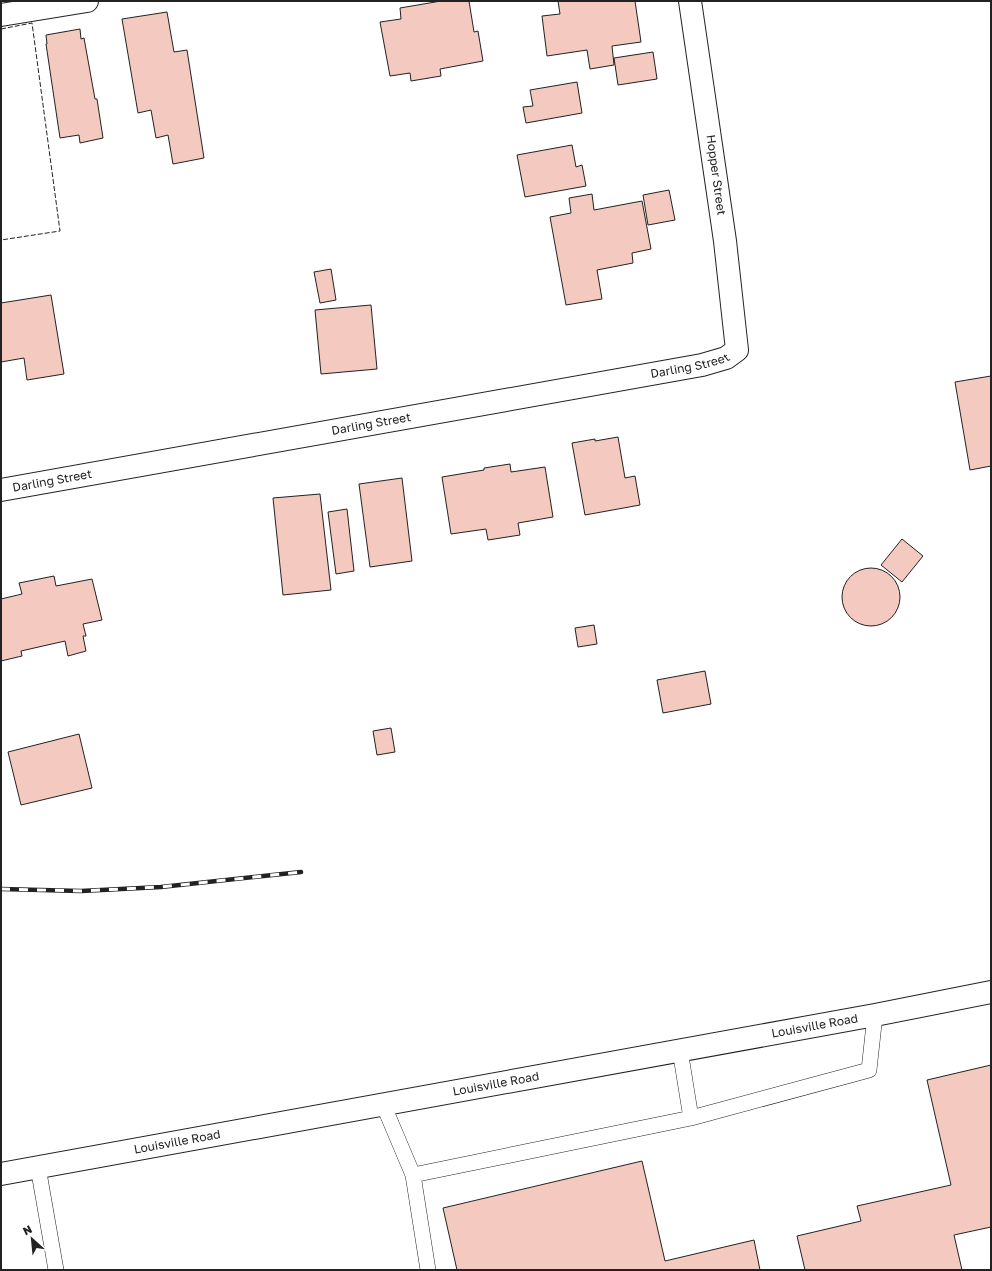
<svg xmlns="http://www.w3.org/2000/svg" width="992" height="1271" font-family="'Golos Text',sans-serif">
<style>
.building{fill:#f3c9c0;stroke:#222}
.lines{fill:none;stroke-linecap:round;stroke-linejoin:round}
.lane-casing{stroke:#222;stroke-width:16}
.street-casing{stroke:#222;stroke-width:24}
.secondary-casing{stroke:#222;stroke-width:24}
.lane{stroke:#fff;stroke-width:15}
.street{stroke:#fff;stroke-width:22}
.secondary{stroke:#fff;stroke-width:22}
.rail-casing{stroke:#222;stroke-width:4.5}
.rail{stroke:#fff;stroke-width:3;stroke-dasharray:9;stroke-linecap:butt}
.fence{stroke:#222;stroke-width:1;stroke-dasharray:5 2;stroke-linecap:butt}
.labels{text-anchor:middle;stroke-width:3;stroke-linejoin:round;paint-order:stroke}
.street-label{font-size:12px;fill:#222;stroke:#fff}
</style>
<rect width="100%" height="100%" fill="#fff"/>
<!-- building -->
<path class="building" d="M441 1H469L474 32 478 31 483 61 440 69 441 76 411 81 410 73 390 76 380 22 401 19 400 8Z
M558 1H635L641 42 612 46 614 65 590 69 587 50 547 56 542 16 560 14Z
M167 12 174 52 187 50 204 158 173 164 168 135 156 138 151 110 138 113 122 19Z
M80 29 81 39 84 38 95 99H97L103 138 80 143 79 135 60 138 46 44H47L46 35Z
M653 52 657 79 618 85 614 58Z
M577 82 582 113 526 123 523 107 533 106 530 90Z
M572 145 576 167 582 165 586 186 525 197 517 155Z
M669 190 675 220 648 225 643 195Z
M592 194 594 210 642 201 651 249 632 253 633 263 597 270 602 299 566 305 550 217 571 213 569 198Z
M331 269 336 300 320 303 314 272Z
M51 295 64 374 27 380 24 358 1 362V303Z
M371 305 377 369 321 374 315 310Z
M991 376V466L970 470 955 382Z
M618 437 625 478 635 476 640 505 585 515 572 443 595 439V441Z
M510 464 511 472 545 467 553 517 518 523 520 535 488 540 486 529 451 534 442 477 484 470V468Z
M402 478 412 561 370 567 359 484Z
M320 494 331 590 283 595 273 498Z
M347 509 354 571 336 574 328 512Z
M902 539 923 556 902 582 881 565Z
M842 597a29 29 0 1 1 58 0a29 29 0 1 1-58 0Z
M54 576 56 586 92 579 102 620 83 624 86 636H83L86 651 68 656 65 641 21 651 22 656 1 661V599L22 594 19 583Z
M594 625 597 644 578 647 575 628Z
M705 671 711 704 663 713 657 680Z
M391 728 395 752 377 755 373 731Z
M79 734 92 788 21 805 8 752Z
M991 1065V1227L954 1235 962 1270H805L797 1236 861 1221 857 1206 951 1185 927 1080Z
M642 1161 665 1261 754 1240 760 1270H457L443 1208Z"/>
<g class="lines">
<defs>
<path id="lane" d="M383 1104 413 1175 691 1118 680 1050
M691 1118 869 1070 875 1015
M38 1167 56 1270
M413 1175 428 1270"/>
<g id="street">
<path d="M1 15 87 1"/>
<path id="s1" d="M1 490 702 365 726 358 737 350 725 241 690 1"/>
</g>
<g id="secondary">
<path id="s2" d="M1 1174 875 1015 991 992"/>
</g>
</defs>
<!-- lane casing -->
<use href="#lane" class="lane-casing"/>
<!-- street casing -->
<use href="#street" class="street-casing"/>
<!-- secondary casing -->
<use href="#secondary" class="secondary-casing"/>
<!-- lane -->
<use href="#lane" class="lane"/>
<!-- street -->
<use href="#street" class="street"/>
<!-- secondary -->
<use href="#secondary" class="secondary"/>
<defs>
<path id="rail" d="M1 889 81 891 161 887 301 872"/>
</defs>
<!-- rail casing -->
<use href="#rail" class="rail-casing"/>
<!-- rail -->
<use href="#rail" class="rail"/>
<!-- fence -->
<path class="fence" d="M1 29 32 23 60 231 1 240"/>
</g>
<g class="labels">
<!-- street labels -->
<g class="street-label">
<text transform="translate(716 175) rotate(82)" y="4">Hopper Street</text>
<text dy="4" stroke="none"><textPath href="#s1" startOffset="700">Darling Street</textPath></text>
<text dy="4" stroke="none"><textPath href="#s1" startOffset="376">Darling Street</textPath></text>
<text dy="4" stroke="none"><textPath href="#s1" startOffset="52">Darling Street</textPath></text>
<text dy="4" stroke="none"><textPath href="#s2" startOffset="827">Louisville Road</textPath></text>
<text dy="4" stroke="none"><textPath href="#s2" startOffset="503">Louisville Road</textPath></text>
<text dy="4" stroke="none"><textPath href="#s2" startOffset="179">Louisville Road</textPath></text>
</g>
</g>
<!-- border -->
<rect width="992" height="1271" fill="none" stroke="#222222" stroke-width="4"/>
<!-- north arrow -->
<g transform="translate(32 1239) rotate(333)" stroke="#ffffff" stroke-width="3" paint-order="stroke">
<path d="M0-3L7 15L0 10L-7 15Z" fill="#222222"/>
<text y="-6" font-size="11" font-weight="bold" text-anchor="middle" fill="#222222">N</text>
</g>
</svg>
